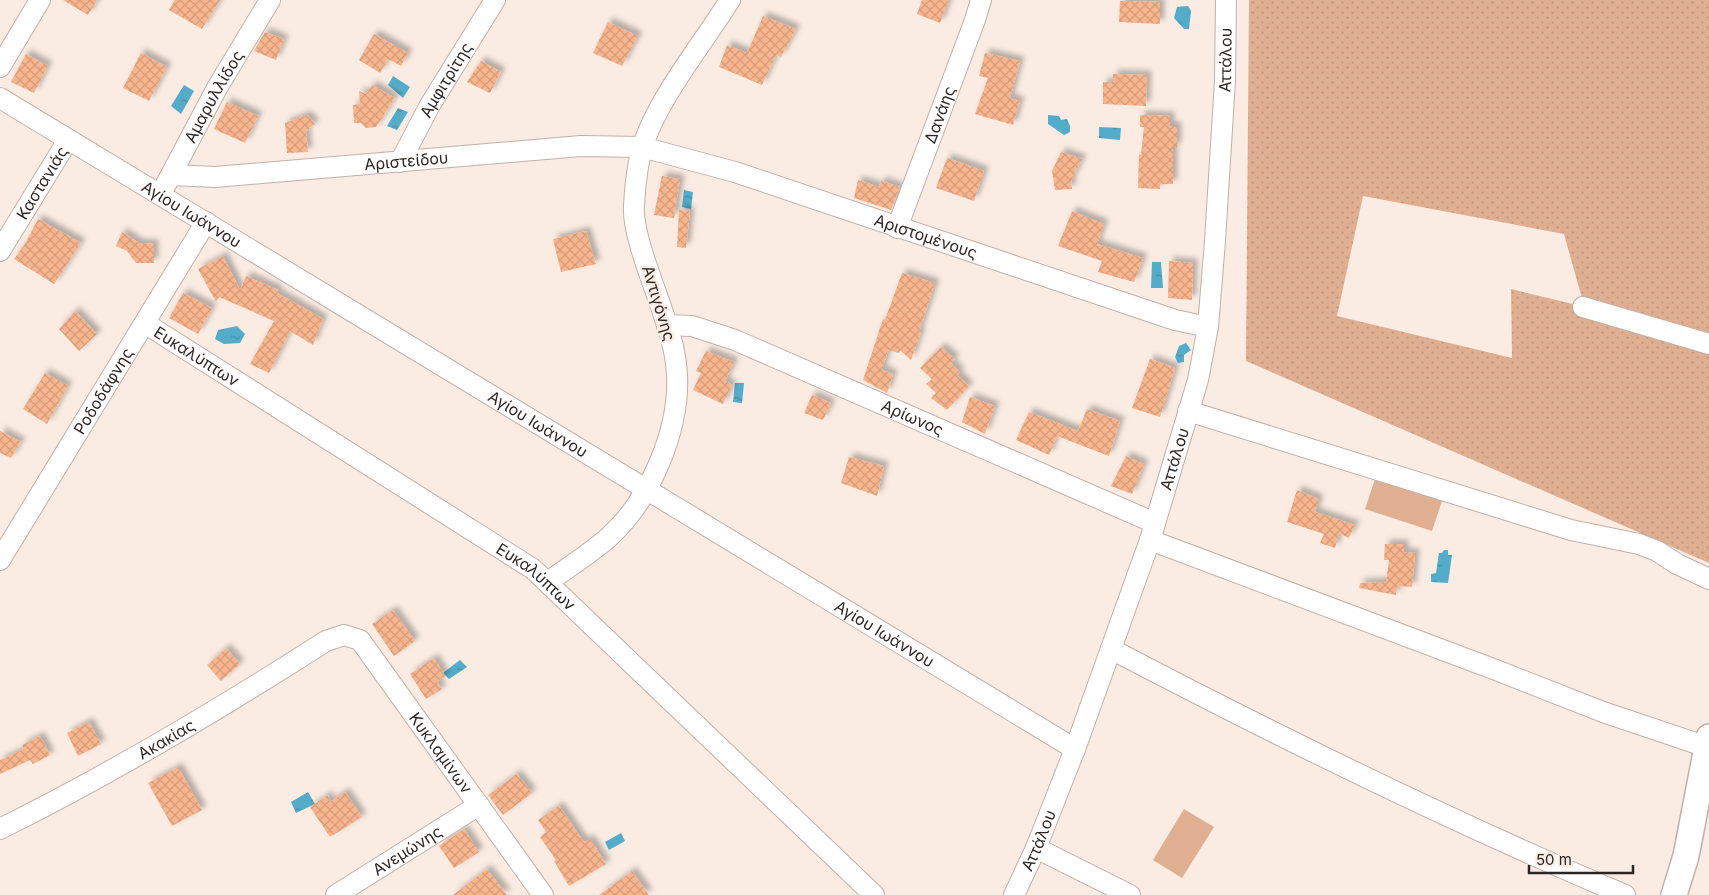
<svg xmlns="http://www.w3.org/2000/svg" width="1709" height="895" font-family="Inter,sans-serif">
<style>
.grass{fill:url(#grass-dots)}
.garden{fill:#e0af92}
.water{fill:url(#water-ripples)}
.building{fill:url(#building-cross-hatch);filter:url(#shadow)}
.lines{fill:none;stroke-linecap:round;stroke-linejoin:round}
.minor-casing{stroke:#bfb1a9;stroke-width:22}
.major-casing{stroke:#bfb1a9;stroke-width:28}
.minor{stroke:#fff;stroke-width:20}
.major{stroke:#fff;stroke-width:25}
.labels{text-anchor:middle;stroke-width:5;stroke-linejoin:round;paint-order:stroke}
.street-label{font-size:16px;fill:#2b2623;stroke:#faece3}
</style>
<defs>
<pattern id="grass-dots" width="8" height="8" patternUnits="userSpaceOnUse" patternTransform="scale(1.25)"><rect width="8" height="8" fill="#e0af92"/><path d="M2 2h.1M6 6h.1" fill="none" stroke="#c0967e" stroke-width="1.8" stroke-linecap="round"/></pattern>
<pattern id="water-ripples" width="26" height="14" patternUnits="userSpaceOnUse" patternTransform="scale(1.25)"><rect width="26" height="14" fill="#53acc9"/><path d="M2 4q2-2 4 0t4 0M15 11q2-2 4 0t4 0" fill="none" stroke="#458ca3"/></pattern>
<pattern id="building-cross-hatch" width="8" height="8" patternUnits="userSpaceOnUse" patternTransform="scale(1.25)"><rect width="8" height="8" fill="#f8b58d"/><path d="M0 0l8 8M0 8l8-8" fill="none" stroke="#d59c79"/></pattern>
<filter id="shadow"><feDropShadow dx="4.5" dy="-4.5" stdDeviation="2.5" flood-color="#0004"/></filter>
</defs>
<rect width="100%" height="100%" fill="#faece3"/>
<!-- grass -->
<path class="grass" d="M1249 0H1709V341L1583 302 1564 234 1363 196 1337 316 1512 358 1511 289 1577 305 1709 348V563L1246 361Z"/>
<!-- garden -->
<path class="garden" d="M1376 476 1443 498 1432 531 1365 509Z
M1184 809 1214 827 1182 878 1153 860Z"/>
<!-- water -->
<path class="water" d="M1188 6 1191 11 1189 29H1184L1174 18 1177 7Z
M393 76 410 87 403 98 388 85Z
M184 85 194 91 181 114 171 106Z
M398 108 408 112 397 130 387 126Z
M1048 115 1059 116 1061 120 1067 119 1070 126V132L1064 135 1048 124Z
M1099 127 1121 128 1120 140 1099 138Z
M684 190 693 192 691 209 682 207Z
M1152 262H1161L1163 288H1151Z
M237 326 245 334 240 343 224 344 215 339 218 330Z
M1186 343 1191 350 1184 355V362L1178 363 1175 357 1179 346Z
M735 383H744L742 403 733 402Z
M1444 550H1448V555H1452L1448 583 1431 582V574L1436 573 1439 553H1442Z
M460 660 467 667 449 679 443 673Z
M308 792 315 804 296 813 291 802Z
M621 833 625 841 609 850 605 842Z"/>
<!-- building -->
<path class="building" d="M63 0H97L88 15Z
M175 0H220L202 29 169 10Z
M922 0H949L940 23 917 14Z
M1120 1 1160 2V24L1119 22Z
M763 16 796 29 781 57 776 55 762 85 719 67 727 45 747 53Z
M608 22 638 36 622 66 593 53Z
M265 32 284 39 276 60 254 51Z
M374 34 408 53 401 66 388 59 380 73 359 60Z
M141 53 167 67 149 101 123 88Z
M985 53 1020 61 1010 98 1020 101 1013 125 975 114 988 78 979 76Z
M26 54 48 66 34 93 11 82Z
M481 61 501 72 490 93 467 82Z
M1113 74 1147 75 1146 106 1103 104V82H1113Z
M372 85 395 98 376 127 366 128 361 123H354L353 105 360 104 359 91 366 94Z
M227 102 258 116 245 143 214 129Z
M307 115 315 124 306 131 308 152 287 153 285 123Z
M1140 115 1170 116V126H1177V147H1173V184H1160V189L1138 188 1139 155H1141L1144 127H1140Z
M1061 152 1082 159 1071 181 1072 189 1055 190 1052 171Z
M947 158 984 171 974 201 936 188Z
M662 176 680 179 674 218 654 215Z
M858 180 879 187 881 181 900 187 891 210 854 198Z
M679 210 690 211 686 248 677 247Z
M1072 211 1104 224 1097 244 1143 258 1134 282 1098 272 1102 261 1058 246Z
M38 219 81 243 54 284 14 259 25 244Z
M586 231 596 264 561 272 553 239Z
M122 232 139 243 154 244V263H136L127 251 116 246Z
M223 256 240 290 246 276 278 290 277 293 323 319 313 345 290 331 269 373 250 364 274 321 219 297 216 302 198 269Z
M1169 261 1193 263 1192 300 1168 298Z
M902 273 935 283 919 332H921L911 360 900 350 899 353 888 350 882 370 893 374 887 393 863 380 883 319 885 320Z
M183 293 212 308 198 334 169 318Z
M75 311 97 334 79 351 59 329Z
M941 347 955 359 951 363 960 372 957 375 969 386 947 410 931 398 936 393 926 384 932 379 920 368Z
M706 351 734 362 725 381 732 385 723 404 693 390 701 373 696 371Z
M1150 359 1175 368 1160 417 1132 408Z
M45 373 68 386 47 424 23 409Z
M812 395 831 403 823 420 804 413Z
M970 397 995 406 985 434 962 422Z
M1087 409 1120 421 1109 456 1057 436 1049 455 1016 440 1029 412 1078 431Z
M0 431 21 442 11 458 0 453Z
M1126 456 1144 464 1132 494 1111 486Z
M849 457 884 466 877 496 841 483Z
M1297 490 1319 499 1315 512 1355 525 1349 538 1339 533 1335 548 1320 543 1324 534 1287 522Z
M1385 544H1404V552L1415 553 1412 587 1397 586 1396 595 1359 588 1360 583 1386 582 1389 560H1384Z
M393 610 415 641 394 656 372 624Z
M226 648 240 664 221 681 207 665Z
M434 658 445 676 437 682 442 689 426 699 410 674Z
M89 722 101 744 78 756 67 733Z
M40 736 50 755 33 764 30 760 0 774V760L24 749 22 745Z
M178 767 202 810 172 826 148 783Z
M517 774 532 793 503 815 488 795Z
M345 792 362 817 330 837 310 807 328 795 330 802Z
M559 806 584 842 590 839 606 864 569 886 554 861 556 860 540 837 546 832 538 820Z
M464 829 479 852 454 868 439 846Z
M487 869 507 895H453Z
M632 871 649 895H599L613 885Z"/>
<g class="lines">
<defs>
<g id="minor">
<path d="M0 67 40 0"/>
<path id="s1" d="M0 98 1075 749"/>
<path id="s2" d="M400 162 430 105 495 0"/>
<path id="s3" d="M171 175 215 177 581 146 642 147 735 172 1175 320 1208 327"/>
<path id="s4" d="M165 186 217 88 270 0"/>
<path id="s5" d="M897 228 975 20 981 0"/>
<path id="s6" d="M0 251 68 140"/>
<path d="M1583 307 1709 344"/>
<path id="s7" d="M146 324 533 569 874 895"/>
<path id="s8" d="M667 325 692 326 735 340 1155 523"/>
<path d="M1188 411 1571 530 1639 544 1657 551 1677 564 1709 579"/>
<path d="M1150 540 1496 670 1603 712 1707 747"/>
<path id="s9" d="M0 560 206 222"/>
<path d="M548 582C568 567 590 554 609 537 650 500 680 430 677 374 676 355 671 336 665 319 656 289 632 235 634 206 635 187 637 165 643 146 656 101 704 42 730 0"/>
<path d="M1111 649C1279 737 1450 821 1625 895"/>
<path id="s10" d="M0 829C113 773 220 709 326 641L344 635 360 640 543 895"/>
<path d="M1036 848 1130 895"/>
<path id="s11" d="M336 895 479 805"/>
<path id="s12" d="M1014 895 1036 848 1075 749 1150 540 1198 380 1208 327 1215 241 1225 81 1226 0"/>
</g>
<path id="major" d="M1674 895 1686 856 1709 737"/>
</defs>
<!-- minor casing -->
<use href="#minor" class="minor-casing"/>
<!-- major casing -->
<use href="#major" class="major-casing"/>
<!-- minor -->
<use href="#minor" class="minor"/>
<!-- major -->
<use href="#major" class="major"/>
</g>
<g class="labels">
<!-- street labels -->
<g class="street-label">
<text dy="6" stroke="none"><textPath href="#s12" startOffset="869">Αττάλου</textPath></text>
<text dy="6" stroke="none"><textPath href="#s2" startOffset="94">Αμφιτρίτης</textPath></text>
<text dy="6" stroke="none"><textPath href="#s4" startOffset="102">Αμαρυλλίδος</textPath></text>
<text dy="6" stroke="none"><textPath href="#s5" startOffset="121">Δανάης</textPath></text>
<text dy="6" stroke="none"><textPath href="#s3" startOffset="236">Αριστείδου</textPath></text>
<text dy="6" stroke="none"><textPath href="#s6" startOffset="80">Καστανιάς</textPath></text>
<text dy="6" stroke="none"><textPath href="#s1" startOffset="224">Αγίου Ιωάννου</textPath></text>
<text dy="6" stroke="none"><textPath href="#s3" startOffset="770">Αριστομένους</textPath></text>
<text transform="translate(659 303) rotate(73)" y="6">Αντιγόνης</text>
<text dy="6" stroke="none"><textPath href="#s7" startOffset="60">Ευκαλύπτων</textPath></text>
<text dy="6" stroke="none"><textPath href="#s9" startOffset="198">Ροδοδάφνης</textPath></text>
<text dy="6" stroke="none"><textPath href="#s8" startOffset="264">Αρίωνος</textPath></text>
<text dy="6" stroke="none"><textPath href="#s1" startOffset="629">Αγίου Ιωάννου</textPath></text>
<text dy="6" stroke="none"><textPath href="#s12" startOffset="465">Αττάλου</textPath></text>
<text dy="6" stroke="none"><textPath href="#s7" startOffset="465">Ευκαλύπτων</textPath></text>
<text dy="6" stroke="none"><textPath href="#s1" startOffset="1034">Αγίου Ιωάννου</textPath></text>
<text dy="6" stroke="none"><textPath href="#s10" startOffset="189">Ακακίας</textPath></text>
<text dy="6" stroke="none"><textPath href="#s10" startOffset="551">Κυκλαμίνων</textPath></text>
<text dy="6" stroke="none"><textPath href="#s12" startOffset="60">Αττάλου</textPath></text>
<text dy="6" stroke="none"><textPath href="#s11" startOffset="84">Ανεμώνης</textPath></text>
</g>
</g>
<!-- scale -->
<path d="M1529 865v8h104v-8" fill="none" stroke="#2b2623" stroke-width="2.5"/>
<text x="1536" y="865" font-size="15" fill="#2b2623" stroke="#faece3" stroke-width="4" paint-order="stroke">50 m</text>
</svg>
